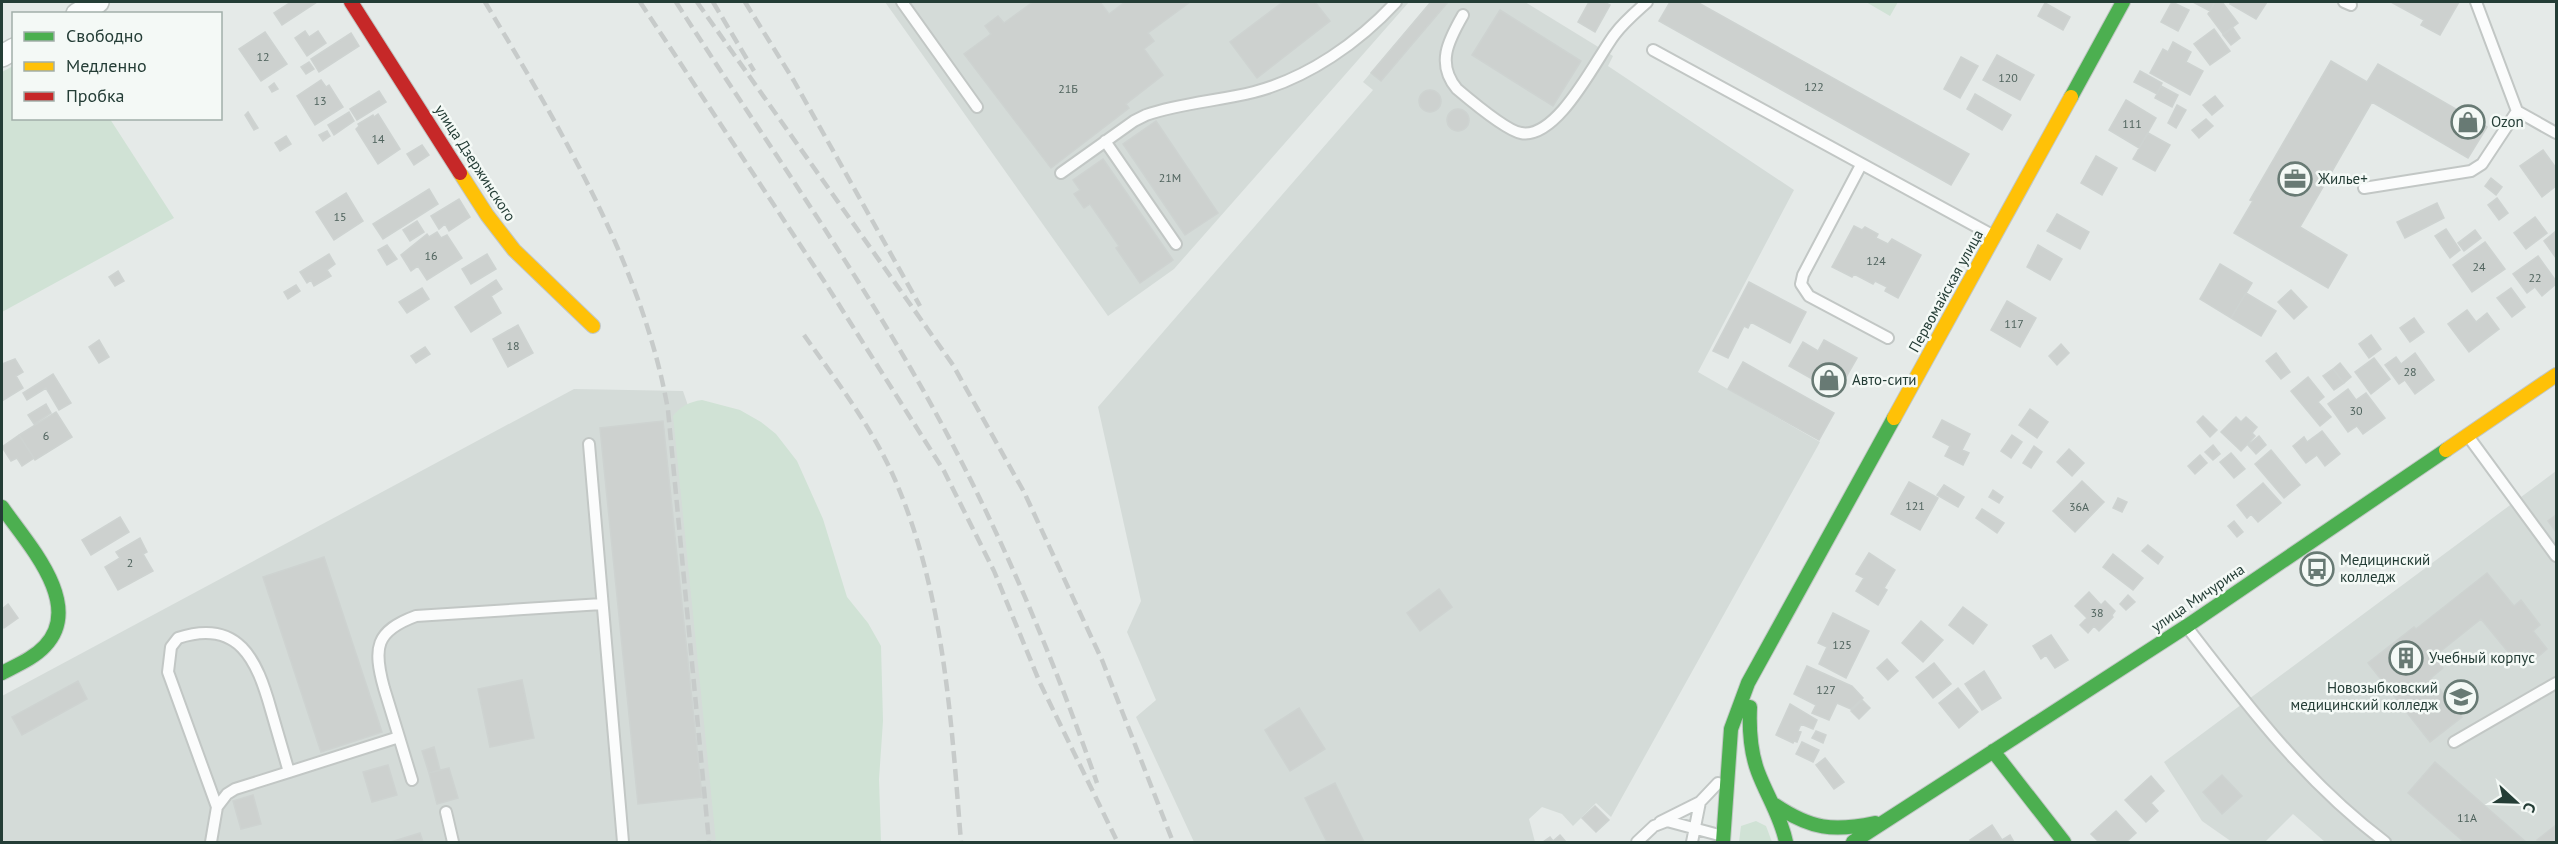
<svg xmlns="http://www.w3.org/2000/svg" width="2558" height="844" font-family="'PT Sans',sans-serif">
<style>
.built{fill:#d4dbd8}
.green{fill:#d0e2d5}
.building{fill:#cdd1cf;stroke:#ced3d1;stroke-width:1.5}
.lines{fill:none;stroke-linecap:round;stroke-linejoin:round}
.lane-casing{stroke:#c2c7c5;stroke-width:14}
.street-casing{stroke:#c2c7c5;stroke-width:24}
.fast-casing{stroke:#c1c7c5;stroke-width:16}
.slow-casing{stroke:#c1c7c5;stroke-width:16}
.jam-casing{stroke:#c1c7c5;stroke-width:16}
.lane{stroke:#fbfcfc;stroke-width:10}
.street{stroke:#fbfcfc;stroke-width:21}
.fast{stroke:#4caf50;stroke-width:14}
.slow{stroke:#ffc107;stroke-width:14}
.jam{stroke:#c62828;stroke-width:14}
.rail{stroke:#c7cbca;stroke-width:4.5;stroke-dasharray:12 6;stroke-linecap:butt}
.labels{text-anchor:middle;stroke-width:5;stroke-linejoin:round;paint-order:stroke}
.number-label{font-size:12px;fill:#4f635d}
.poi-label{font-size:15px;fill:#243d36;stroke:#f4f9f6;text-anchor:start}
.street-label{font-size:15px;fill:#243d36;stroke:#f4f9f6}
</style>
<rect width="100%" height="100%" fill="#e5eae8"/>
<!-- built -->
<path class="built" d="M885 2H1409L1174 269 1108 316Z
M1430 2H1525L1613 56 1608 66 1794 190 1698 372 1820 442 1611 817 1596 803 1573 826 1562 814 1542 807 1529 819 1535 842H1194L1136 717 1156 700 1127 632 1141 601 1098 407 1373 90 1363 82Z
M574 389 683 391 695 426 735 842H3L2 696Z
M2556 471V842H2325L2293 814 2265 842H2232L2202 821 2164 762Z"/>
<!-- green -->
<path class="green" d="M1866 2H1898L1890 16Z
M13 66 14 118 110 119 174 218 2 312V72Z
M702 400 740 410 761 422 776 434 797 461 823 519 847 597 868 623 881 646 883 721 879 779 881 842H716L673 416C681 406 689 402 702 400Z
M1756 821 1766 826 1772 842H1739L1741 826Z"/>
<!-- building -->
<path class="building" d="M291 2H317L282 25 274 13Z
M1033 2H1100L1109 14 1125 2H1190L1148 33 1154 41 1144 49 1163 75 1126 104 1129 108 1051 168 964 54 991 34 985 26 998 16 1004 23Z
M1283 2H1315L1330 21 1257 78 1230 42Z
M1431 2H1448L1381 81 1371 73Z
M1589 2H1604L1610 5 1595 32 1578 22Z
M1670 2H1697L1969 154 1951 185 1659 21Z
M2172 2 2189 10 2178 31 2161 22Z
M2193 2H2215L2210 11Z
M2215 2H2222L2238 23 2223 34 2208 14Z
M2231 2H2267L2256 19 2230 4Z
M2391 2H2459L2440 35 2421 25 2424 20Z
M2045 3 2070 17 2063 30 2038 16Z
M1500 10 1581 61 1553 106 1472 55Z
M2233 28 2240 38 2231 45 2223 35Z
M2214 29 2230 51 2210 65 2194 44Z
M305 31 309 37 318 31 326 43 307 56 295 38Z
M265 32 287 64 261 81 239 49Z
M351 33 359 46 319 72 311 59Z
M2173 42 2191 52 2186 62 2203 71 2190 95 2150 73 2163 49 2168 52Z
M1997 55 2034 75 2020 100 1983 80Z
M1961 57 1978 66 1960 98 1944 89Z
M2331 61 2367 82 2378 64 2487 127 2468 158 2372 102 2300 227 2347 255 2328 288 2234 233 2253 201 2250 200Z
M309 62 314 69 306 74 301 67Z
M2140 71 2162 83 2157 94 2134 82Z
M321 80 326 87 329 85 343 107 315 125 297 96Z
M274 83 278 89 272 92 269 87Z
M2161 86 2178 95 2172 107 2155 98Z
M1419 101a11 11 0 1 1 22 0a11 11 0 1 1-22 0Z
M379 91 386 102 357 120 350 109Z
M1975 94 2011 115 2002 130 1967 109Z
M2215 96 2223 106 2212 115 2203 105Z
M2126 100 2156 118 2139 148 2109 130Z
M2177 105 2186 110 2176 128 2168 123Z
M1447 120a11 11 0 1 1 22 0a11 11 0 1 1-22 0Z
M248 112 258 128 254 130 245 115Z
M349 112 354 121 334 135 328 125Z
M378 114 400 149 378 164 356 129 359 126 358 124 373 115 374 117Z
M2206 119 2213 126 2199 138 2192 130Z
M1156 121 1218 213 1185 235 1123 144Z
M327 131 330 136 323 141 319 135Z
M2148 133 2170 145 2155 171 2133 159Z
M286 136 291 144 280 151 275 143Z
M422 145 429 155 414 165 407 154Z
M2543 150 2556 168V186L2542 197 2520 166Z
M2096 156 2117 168 2102 195 2081 183Z
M1103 159 1173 260 1140 283 1116 248 1119 246 1090 204 1084 208 1074 194 1080 190 1073 180Z
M2491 178 2502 187 2496 195 2485 186Z
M429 189 438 204 383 239 373 224Z
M346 193 363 221 334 240 316 212Z
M2497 198 2508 213 2499 220 2488 205Z
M459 199 470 217 449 231 445 224 439 229 431 216Z
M2437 203 2444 218 2405 238 2397 222Z
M2057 214 2089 232 2080 249 2047 231Z
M2535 217 2547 233 2526 249 2514 233Z
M417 221 424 232 410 241 403 230Z
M1854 226 1862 230 1865 227 1878 234 1876 238 1888 244 1892 239 1921 255 1898 298 1885 291 1887 287 1875 281 1873 284 1854 274 1852 277 1832 267Z
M2446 229 2460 250 2450 258 2435 236Z
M2475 230 2481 238 2464 251 2458 243Z
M2556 231V258L2544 241Z
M437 232 441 238 447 235 462 258 427 280 418 266 411 271 401 255 427 234 429 237Z
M2485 242 2505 269 2472 292 2453 265Z
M387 245 397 259 387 265 378 250Z
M2038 245 2062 259 2050 280 2027 267Z
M329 254 335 264 327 270 331 276 314 286 311 280 307 283 300 272Z
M487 254 496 269 471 284 462 269Z
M2538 256 2556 281V284L2542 296 2535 287 2527 293 2513 274Z
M2220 264 2252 283 2231 318 2200 299Z
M118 271 124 281 115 286 109 277Z
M496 280 502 289 491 296 501 313 471 332 455 307Z
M1749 282 1806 312 1790 343 1751 322 1748 328 1744 326 1728 358 1713 351Z
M296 285 300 291 288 299 284 292Z
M422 288 429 299 407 313 399 302Z
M2511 288 2525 307 2512 317 2497 298Z
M2291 290 2307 307 2294 319 2278 302Z
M2246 293 2276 311 2261 336 2231 318Z
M2007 301 2036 318 2020 347 1991 330Z
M2467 310 2476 322 2487 313 2499 329 2469 352 2448 324Z
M2414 318 2424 332 2410 342 2400 328Z
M518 325 533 353 508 367 493 339Z
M2371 335 2381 349 2369 358 2359 344Z
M99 340 109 357 99 363 89 347Z
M1824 340 1857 358 1837 393 1789 366 1803 342 1818 351Z
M2061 344 2069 353 2057 365 2049 356Z
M425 347 430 354 416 363 411 356Z
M2276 353 2290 372 2281 379 2266 361Z
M2415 353 2434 380 2415 394 2405 380 2399 384 2385 365 2396 357 2401 364Z
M2374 358 2390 379 2371 394 2355 372Z
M15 359 23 372 16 376 23 388 2 401V364Z
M1743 362 1834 413 1819 440 1728 389Z
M2340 363 2351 377 2344 383 2333 369Z
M2333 369 2344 383 2334 390 2323 376Z
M53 374 71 403 59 410 46 388 27 400 23 393Z
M2308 377 2324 397 2318 402 2331 417 2320 426 2291 391Z
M2348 389 2356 400 2366 393 2385 418 2363 434 2357 426 2348 432 2328 404Z
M46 404 51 413 34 424 28 415Z
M2030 409 2048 422 2037 438 2019 425Z
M56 412 72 437 35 460 19 435Z
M2203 416 2217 430 2210 437 2197 422Z
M2236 417 2241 422 2246 417 2257 427 2252 433 2255 436 2241 451 2221 432Z
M1942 420 1970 434 1962 450 1969 453 1963 465 1945 456 1950 446 1933 437Z
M663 421 702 797 638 804 600 428Z
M2322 431 2340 454 2325 466 2317 455 2306 463 2293 446 2304 437 2307 442Z
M19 435 34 458 22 466 17 458 11 461 2 447Z
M2012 435 2022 442 2011 458 2001 451Z
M2259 436 2266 445 2256 454 2248 445Z
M2213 445 2220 454 2213 460 2205 452Z
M2034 446 2042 452 2031 468 2023 463Z
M2069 449 2084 463 2072 476 2057 462Z
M2271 450 2300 485 2284 498 2255 464Z
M2231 453 2245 469 2234 478 2220 462Z
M2200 455 2207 463 2195 474 2188 466Z
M2082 481 2104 502 2075 532 2053 511Z
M1909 482 1938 498 1920 530 1891 514Z
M2263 483 2281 503 2258 522 2251 514 2247 518 2237 505Z
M1944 485 1964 497 1958 507 1937 495Z
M1993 490 2003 497 1999 503 1989 497Z
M2118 498 2127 502 2122 512 2113 508Z
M1982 509 2004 523 1997 533 1976 518Z
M2556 515V532L2548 521Z
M120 517 129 532 91 555 82 540Z
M2234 521 2243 532 2237 537 2228 526Z
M140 538 147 552 143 554 153 571 118 590 105 567 120 558 116 552Z
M2148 545 2163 557 2158 564 2142 551Z
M1869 553 1895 570 1884 588 1887 590 1878 605 1856 591 1864 578 1856 574Z
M2113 554 2143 578 2133 590 2103 567Z
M324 557 382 732 321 752 263 577Z
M2487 573 2514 606 2521 600 2540 625 2533 631 2547 649 2533 661 2524 650 2513 658 2481 619 2436 655 2438 657 2436 659 2443 668 2431 678 2462 717 2430 742 2368 663 2414 627 2416 629Z
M1439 589 1452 607 1420 631 1407 613Z
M2089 592 2101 605 2105 601 2115 611 2112 615 2113 617 2099 631 2094 626 2088 633 2080 625 2087 618 2075 606Z
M2128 595 2135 602 2126 610 2120 604Z
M8 604 18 618 4 628 2 625V609Z
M1963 607 1987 625 1973 644 1949 625Z
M1833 613 1869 631 1846 678 1819 664 1827 647 1818 643Z
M1921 621 1943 640 1923 662 1902 643Z
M2051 635 2068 660 2055 668 2046 655 2041 659 2033 646Z
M1887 659 1898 671 1888 680 1877 668Z
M1934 663 1951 684 1933 698 1916 677Z
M1807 666 1852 686 1863 698 1851 709 1837 703 1829 720 1812 713 1816 705 1794 694Z
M1984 671 2001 698 1982 710 1965 684Z
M522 680 534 738 490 747 478 689Z
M78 681 87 699 22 735 12 717Z
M1958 688 1978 712 1959 728 1939 703Z
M1862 700 1870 708 1859 719 1851 711Z
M1790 704 1817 720 1813 729 1801 724 1798 731 1801 732 1797 742 1794 741 1793 743 1776 735Z
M1299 708 1325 749 1290 771 1265 730Z
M1816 731 1826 735 1823 743 1812 738Z
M1802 742 1819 750 1813 762 1796 754Z
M434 747 440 770 429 773 422 751Z
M1825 758 1844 782 1834 789 1816 765Z
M2435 762 2526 842H2464L2408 793Z
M388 765 397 795 372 802 363 772Z
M449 768 458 798 437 804 429 773Z
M2222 775 2242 796 2222 814 2203 792Z
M2151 776 2164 791 2151 803 2158 811 2146 822 2125 800Z
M1335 783 1364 842H1327L1305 798Z
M253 795 261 824 241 829 233 801Z
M1595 806 1609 820 1596 832 1582 818Z
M2116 811 2136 833 2126 842H2099L2091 834Z
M1992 825 2002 840 2010 835 2014 842H1971L1970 840Z
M2556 825V842H2539L2537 840Z
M420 833 423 842H391Z
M1560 835 1566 842H1543L1550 837 1553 841Z"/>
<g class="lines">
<defs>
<path id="lane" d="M902 2 977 107
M2344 2 2351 5
M2476 2 2517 111 2556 133
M1463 15C1448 41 1436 64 1457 89 1470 100 1507 131 1521 133 1558 140 1597 57 1615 34 1624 22 1636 12 1647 2
M1653 50 1992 235
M1105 141 1176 244
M1861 165 1803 275 1801 284 1809 296 1888 338
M1061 173 1134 121 1146 115C1181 103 1218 101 1254 92 1308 78 1359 42 1396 2
M2364 188 2471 171 2482 164 2517 111
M2468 436 2556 556
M589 444 623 842
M2187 627C2247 705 2305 782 2385 842
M399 737 412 780
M2454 742 2556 683
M217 807 227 794 235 789 289 772
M446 812 453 842
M1660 822 1700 802 1718 783
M211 842 217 807 168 672 171 647 178 638C239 618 257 660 271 710 277 730 283 751 289 772L399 737C394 721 389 704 384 688 373 648 375 631 416 616L602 604
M1637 842 1654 826 1667 821 1719 835
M1692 842 1700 802"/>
<path id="street" d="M77 14 98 2
M2 56 14 49"/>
<path id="fast" d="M2071 97 2123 2
M2 507C26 542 85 604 45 646 34 658 17 665 2 673
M1750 707C1749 729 1750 751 1758 772 1767 796 1781 817 1786 842
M1993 751 2064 842
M1775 805C1811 829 1833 832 1875 823
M1723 842 1731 729 1748 683 1894 418
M1853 842 2187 626 2446 450"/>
<path id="slow" d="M460 173 487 215 514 250 593 326
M1894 418 2071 97
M2446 450 2556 375"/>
<path id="jam" d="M351 2 460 173"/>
</defs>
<!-- lane casing -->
<use href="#lane" class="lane-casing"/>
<!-- street casing -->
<use href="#street" class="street-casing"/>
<!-- fast casing -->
<use href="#fast" class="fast-casing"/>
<!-- slow casing -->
<use href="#slow" class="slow-casing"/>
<!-- jam casing -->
<use href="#jam" class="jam-casing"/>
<!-- lane -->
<use href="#lane" class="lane"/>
<!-- street -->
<use href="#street" class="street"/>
<!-- fast -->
<use href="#fast" class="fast"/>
<!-- slow -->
<use href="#slow" class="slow"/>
<!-- jam -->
<use href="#jam" class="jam"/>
<!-- rail -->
<path class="rail" d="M485 2C559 126 643 266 668 410L709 842
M640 2 824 281 944 471 994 571 1040 683 1116 839
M676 2C754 124 838 243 911 369 987 500 1047 640 1097 783
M697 2 953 365 1024 492 1074 600 1102 660 1173 842
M713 2 754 71
M745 2 794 81 920 306
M804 335C835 379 869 423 892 473 944 588 951 718 961 842"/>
</g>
<!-- icons -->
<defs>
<symbol id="shop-ring" viewBox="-11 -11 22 22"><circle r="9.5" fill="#f4f9f6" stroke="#687a74" stroke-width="1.5"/><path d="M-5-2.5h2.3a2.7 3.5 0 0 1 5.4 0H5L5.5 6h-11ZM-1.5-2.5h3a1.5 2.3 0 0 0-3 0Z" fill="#687a74"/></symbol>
<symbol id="office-ring" viewBox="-11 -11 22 22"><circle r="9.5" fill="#f4f9f6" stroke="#687a74" stroke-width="1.5"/><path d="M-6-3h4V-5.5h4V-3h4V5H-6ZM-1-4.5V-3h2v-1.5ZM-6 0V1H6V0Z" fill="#687a74"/></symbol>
<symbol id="bus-ring" viewBox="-11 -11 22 22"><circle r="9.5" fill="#f4f9f6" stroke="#687a74" stroke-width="1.5"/><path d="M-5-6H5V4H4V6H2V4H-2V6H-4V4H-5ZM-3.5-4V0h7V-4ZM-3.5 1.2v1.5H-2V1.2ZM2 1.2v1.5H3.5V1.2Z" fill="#687a74"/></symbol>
<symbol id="building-ring" viewBox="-11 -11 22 22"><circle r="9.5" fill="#f4f9f6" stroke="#687a74" stroke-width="1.5"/><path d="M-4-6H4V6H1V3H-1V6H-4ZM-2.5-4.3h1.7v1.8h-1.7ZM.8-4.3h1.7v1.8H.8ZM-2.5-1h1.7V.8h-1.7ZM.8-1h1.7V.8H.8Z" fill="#687a74"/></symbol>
<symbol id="university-ring" viewBox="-11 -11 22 22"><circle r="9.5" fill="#f4f9f6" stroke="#687a74" stroke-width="1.5"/><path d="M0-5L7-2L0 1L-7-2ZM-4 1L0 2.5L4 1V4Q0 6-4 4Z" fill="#687a74"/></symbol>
</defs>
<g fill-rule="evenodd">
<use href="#shop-ring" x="2449" y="103" width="38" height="38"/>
<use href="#office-ring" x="2276" y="160" width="38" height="38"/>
<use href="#shop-ring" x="1810" y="361" width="38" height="38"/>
<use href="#bus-ring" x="2298" y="550" width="38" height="38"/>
<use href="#building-ring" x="2387" y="639" width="38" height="38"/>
<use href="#university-ring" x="2442" y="678" width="38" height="38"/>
</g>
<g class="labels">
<!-- number labels -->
<g class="number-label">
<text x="263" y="61">12</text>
<text x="2008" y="82">120</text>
<text x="1814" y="91">122</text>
<text x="1068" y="93">21Б</text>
<text x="320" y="105">13</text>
<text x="2132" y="128">111</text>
<text x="378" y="143">14</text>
<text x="1170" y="182">21М</text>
<text x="340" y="221">15</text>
<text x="431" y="260">16</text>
<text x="1876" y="265">124</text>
<text x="2479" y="271">24</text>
<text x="2535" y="282">22</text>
<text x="2014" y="328">117</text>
<text x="513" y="350">18</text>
<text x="2410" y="376">28</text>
<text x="2356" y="415">30</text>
<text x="46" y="440">6</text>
<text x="1915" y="510">121</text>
<text x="2079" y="511">36А</text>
<text x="130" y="567">2</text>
<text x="2097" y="617">38</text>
<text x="1842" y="649">125</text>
<text x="1826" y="694">127</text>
<text x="2467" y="822">11А</text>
</g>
<!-- poi labels -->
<g class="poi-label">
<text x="2491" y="127">Ozon</text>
<text x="2318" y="184">Жилье+</text>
<text x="1852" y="385">Авто-сити</text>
<text x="2340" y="565">Медицинский<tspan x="2340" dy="17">колледж</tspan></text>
<text x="2429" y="663">Учебный корпус</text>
<text x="2438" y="693" text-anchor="end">Новозыбковский<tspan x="2438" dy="17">медицинский колледж</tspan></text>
</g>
<!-- street labels -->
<g class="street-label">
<text transform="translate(475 163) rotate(57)" y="5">улица Дзержинского</text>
<text transform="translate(1946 291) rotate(-61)" y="5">Первомайская улица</text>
<text transform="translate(2198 598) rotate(-34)" y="5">улица Мичурина</text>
</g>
</g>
<!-- border -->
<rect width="2558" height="844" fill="none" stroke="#243d36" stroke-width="6"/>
<!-- legend -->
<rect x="12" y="12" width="210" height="108" fill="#f4f9f6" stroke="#a1aea9" stroke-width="1.5"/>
<rect x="24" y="32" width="30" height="9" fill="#4caf50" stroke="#a1aea9" stroke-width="1.5"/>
<text x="66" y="42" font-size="18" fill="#243d36">Свободно</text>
<rect x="24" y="62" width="30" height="9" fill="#ffc107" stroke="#a1aea9" stroke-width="1.5"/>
<text x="66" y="72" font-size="18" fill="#243d36">Медленно</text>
<rect x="24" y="92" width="30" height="9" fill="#c62828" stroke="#a1aea9" stroke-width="1.5"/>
<text x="66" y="102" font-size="18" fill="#243d36">Пробка</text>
<!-- north arrow -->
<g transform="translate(2516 802) rotate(112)" stroke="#f4f9f6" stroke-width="4.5" paint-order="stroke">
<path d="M0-4.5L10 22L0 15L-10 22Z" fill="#243d36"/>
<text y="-9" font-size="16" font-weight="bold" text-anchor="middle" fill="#243d36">С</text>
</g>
</svg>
